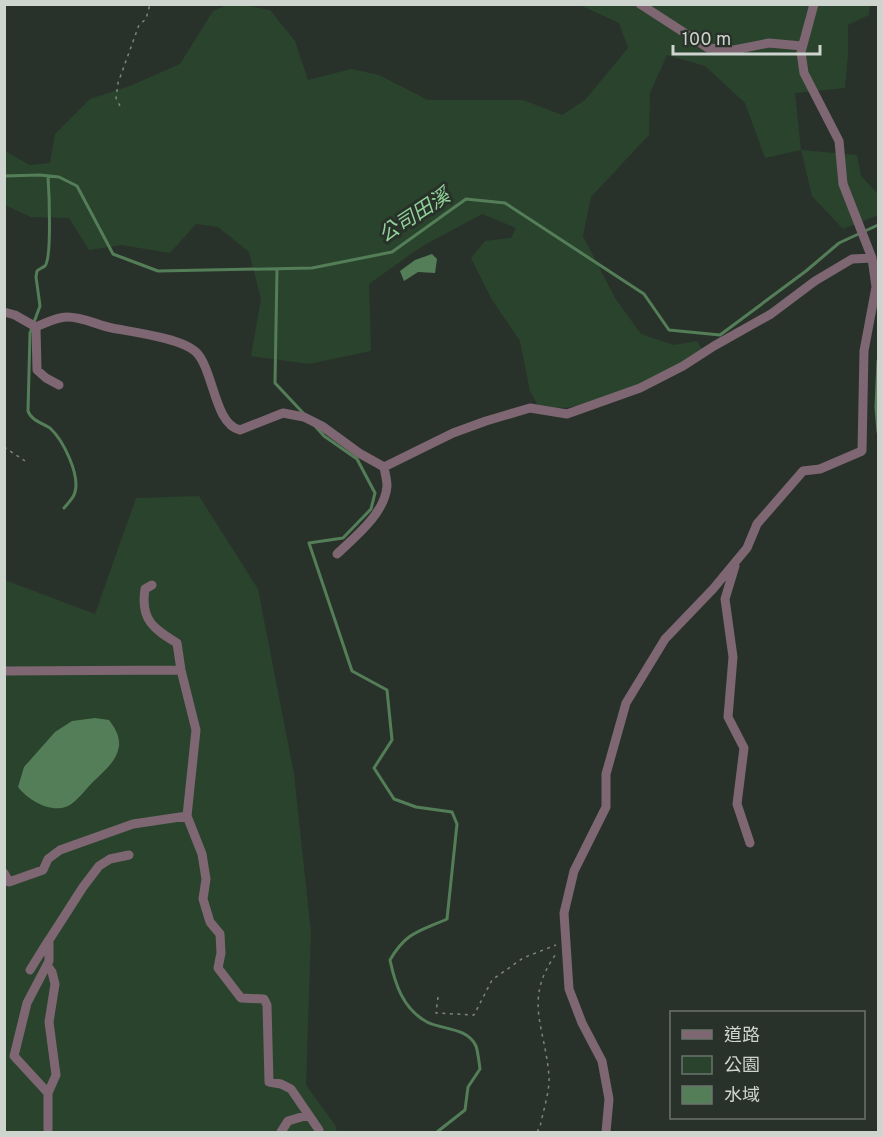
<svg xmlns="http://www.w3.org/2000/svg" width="883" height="1137" font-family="Overpass,'Noto Sans TC',sans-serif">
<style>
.green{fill:#2a432d}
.water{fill:#547e58}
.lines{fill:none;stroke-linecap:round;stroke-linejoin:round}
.stream{stroke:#547e58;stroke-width:3}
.path{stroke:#7e857e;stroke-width:1.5;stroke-dasharray:3 4.5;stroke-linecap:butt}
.minor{stroke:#7e6772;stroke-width:9}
.labels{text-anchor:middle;stroke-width:6;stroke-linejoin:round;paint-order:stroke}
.water-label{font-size:20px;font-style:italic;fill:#92d399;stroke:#29322a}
</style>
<rect width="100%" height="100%" fill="#29322a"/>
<!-- green -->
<path class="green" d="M227 5H244L270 10 295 41 308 80 351 69 379 75 428 100H523L562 115 585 100 628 48 619 23 580 5H870L869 15 848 25V54L845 88 795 93 801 150 857 155 861 176 878 194V215L843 229 812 196 801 150 765 158 745 103 705 66 667 55 650 93 649 135 591 197 583 236 615 298 641 334 674 345 697 341 702 349C669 375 613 401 571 407 560 409 548 407 538 406L530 391 520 341 492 300 471 258 485 241 511 238 516 228 482 214 421 247 369 284 371 351 309 364 251 356 261 299 249 252 218 227 196 224 170 253 121 245 89 250 69 218 31 217 5 205V151L30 165 50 163 55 134 90 99 130 86 180 64 213 11Z
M199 496 258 589 294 774 311 933 306 1085 335 1125 337 1132H5V580L95 614 136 498Z"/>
<!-- water -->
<path class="water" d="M432 254 437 259 435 273 418 272 404 281 400 271 415 260Z
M95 718 109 720C115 728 120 736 119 746 117 761 105 770 95 780 87 787 77 802 68 806 51 814 28 800 18 787L24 767 55 732 72 721Z"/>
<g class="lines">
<!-- stream -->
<path class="stream" d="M4 176 40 175 59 177 77 186 113 254 158 271 312 268 392 252 466 199 505 203 644 294 669 330 720 335 806 271 839 243 878 225
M48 176C49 191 52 258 45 266 42 268 39 269 37 271L36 277 40 306 30 333 28 411C31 420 42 423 50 428 63 440 80 474 75 492 74 498 67 504 64 508
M277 269 275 383 305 415
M878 361 876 407 878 432
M315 426 324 436 357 459 375 493 371 509 343 538 309 543 352 671 387 690 392 740 374 768 394 799 416 807 452 812 457 824 447 919C420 931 406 932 390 960 395 984 403 1009 427 1022 442 1030 467 1027 476 1046 478 1052 479 1062 480 1069L468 1087 465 1110 437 1132"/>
<!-- path -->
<path class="path" d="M120 106 116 98 118 83 139 25 146 19 150 4
M4 447 25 461
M438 997 436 1013 474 1015 492 980 523 958 556 945
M537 1132 540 1127C543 1111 550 1091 549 1076 545 1026 523 1000 556 954"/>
<!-- minor -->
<path class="minor" d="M640 4 708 48 734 50 769 43 802 46
M4 312 15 315 36 327C46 323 56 317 67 317 83 317 97 325 112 328 132 332 181 338 196 352 214 370 214 424 240 430L283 413 304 417 322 426 359 453 384 467 453 433 486 421 530 408 567 414 640 388 683 366 714 346 771 314 815 281 852 259 872 258
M36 327 37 370 46 378 59 385
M337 554C356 536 385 513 387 486 387 480 385 473 384 467
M735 566 725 599 733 657 728 717 744 748 737 804 750 843
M4 671 181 670
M187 816 202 854 206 879 203 899 210 922 220 934 221 953 218 968 241 998 264 999 267 1005 269 1082 281 1084 291 1089 319 1130V1132
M4 873 9 882 43 870 48 859 60 850 133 824 187 816 196 730 181 670 177 643C154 629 140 620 145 589L152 585
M47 965 52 972 55 984 49 1022 56 1075 48 1093V1132
M30 970 48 941
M48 1093 14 1056 27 1003 49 961V940L83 887 99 866 110 859 129 855
M281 1132 288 1121 308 1115
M606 1132 609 1099 602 1061 582 1023 569 989 564 913 574 871 606 807V774L626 703 665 639 713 589 747 548 757 524 803 471 820 469 862 451 864 351 876 287 872 258 843 184 839 141 804 73 801 52 814 4"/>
</g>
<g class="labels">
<!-- water labels -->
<g class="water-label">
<text transform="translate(414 215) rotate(-33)" y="7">公司田溪</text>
</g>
</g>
<!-- border -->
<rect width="883" height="1137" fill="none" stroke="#ced4ce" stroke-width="12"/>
<!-- legend -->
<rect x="670" y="1011" width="195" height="108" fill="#29322a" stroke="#6b736c" stroke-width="1.5"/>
<rect x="682" y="1030" width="30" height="9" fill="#7e6772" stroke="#6b736c" stroke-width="1.5"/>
<text x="724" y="1041" font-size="18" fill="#ced4ce">道路</text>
<rect x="682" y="1056" width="30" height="18" fill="#2a432d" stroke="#6b736c" stroke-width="1.5"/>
<text x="724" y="1071" font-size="18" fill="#ced4ce">公園</text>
<rect x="682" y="1086" width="30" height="18" fill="#547e58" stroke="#6b736c" stroke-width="1.5"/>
<text x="724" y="1101" font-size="18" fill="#ced4ce">水域</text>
<!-- scale -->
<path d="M673 45v9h147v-9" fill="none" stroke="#ced4ce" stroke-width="3"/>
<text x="682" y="45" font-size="18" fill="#ced4ce" stroke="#29322a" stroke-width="4.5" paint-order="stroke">100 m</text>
</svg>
